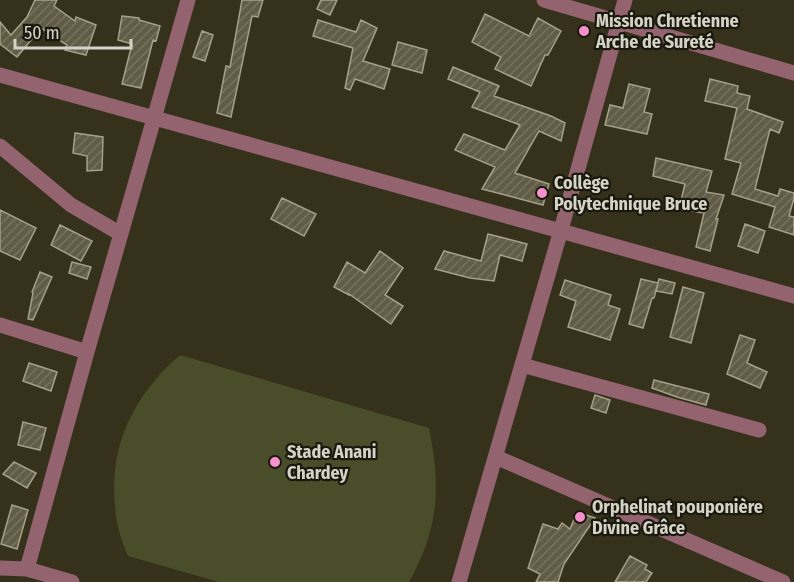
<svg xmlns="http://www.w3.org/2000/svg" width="794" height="582" font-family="'Fira Sans Condensed',sans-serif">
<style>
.grass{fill:#494d29}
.building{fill:url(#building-hatch);stroke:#a5a088;stroke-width:1.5}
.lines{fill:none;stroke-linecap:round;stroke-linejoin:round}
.minor{stroke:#946370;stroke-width:15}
.poi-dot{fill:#f890cb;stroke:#1a190f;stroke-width:2}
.labels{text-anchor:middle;stroke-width:4.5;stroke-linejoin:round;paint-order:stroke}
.poi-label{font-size:18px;font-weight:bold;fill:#d5d3c6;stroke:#1a190f;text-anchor:start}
</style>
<defs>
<pattern id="building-hatch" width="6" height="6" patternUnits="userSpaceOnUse" patternTransform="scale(1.5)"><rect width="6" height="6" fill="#605c45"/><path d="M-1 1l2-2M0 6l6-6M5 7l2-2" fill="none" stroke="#76725e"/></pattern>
</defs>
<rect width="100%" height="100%" fill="#35311b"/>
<!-- grass -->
<path class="grass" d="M180 355 429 428C441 488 439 528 409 582H219L128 556C117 531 115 516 114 489 114 434 139 391 180 355Z"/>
<!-- building -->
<path class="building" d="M35 0H57L54 6 75 21 76 17 96 25 86 55 65 50 67 45 41 28 17 57 0 44V22L11 35 27 17Z
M242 0H263L258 17 252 16 231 117 217 113 226 66 230 67Z
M321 0H337L330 15 317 9Z
M485 14 529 36 538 18 561 31 548 55H545L531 86 495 69 501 57 472 42Z
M122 16 139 18V20L160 26 156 41 153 40 141 88 122 84 132 44 118 40Z
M318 20 356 32 361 20 377 28 363 61 390 69 384 89 355 79 350 90 345 88 353 48 313 36Z
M202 31 213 35 205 61 193 57Z
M398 42 427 50 422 73 392 65Z
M453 67 499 86 494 96 551 116 565 123 561 141 539 131 515 173 549 184 543 205 482 189 495 167 455 150 464 134 505 150 520 125 472 107 480 92 448 79Z
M710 79 738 86 737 93 750 96 747 109 783 122 779 133 770 129 755 189 778 196 780 189 794 193V198L789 216 794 217V235L769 227 775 207 732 194 741 163 725 159 737 108 705 101Z
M629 84 650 89 644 112 652 114 647 134 605 125 610 105 623 108Z
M75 133 103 137 102 170 87 171V156L73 153Z
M656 158 712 171 706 192 724 195 716 219H718L710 251 696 247 704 213 679 209 685 184 653 176Z
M282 198 316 214 304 236 271 219Z
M0 210 36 228 20 260 0 251Z
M745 224 765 231 758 253 738 246Z
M60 225 92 241 81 261 51 245Z
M488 234 527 244 522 261 500 255 494 281 470 278 435 269 444 251 481 261Z
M380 251 403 268 385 295 403 306 391 324 349 294V295L334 287 347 262 365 273Z
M72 262 91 267 87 279 69 273Z
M40 272 52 277 33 320 28 319 33 293 32 292Z
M641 279 658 283 654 298H652L643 328 629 324Z
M659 279 675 283 672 294 656 291Z
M565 280 611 295 608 305 620 309 610 340 568 327 576 301 560 295Z
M683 287 704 293 691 343 670 337Z
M740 335 755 340 747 363 767 372 760 388 727 374Z
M29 363 57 372 51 391 23 381Z
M654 380 709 394 706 405 677 397 652 388Z
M595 395 610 400 606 413 591 408Z
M23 422 46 428 40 450 18 445Z
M14 462 36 473 27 488 3 474Z
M12 505 28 510 17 549 1 544Z
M577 512 595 518 564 564 558 582H536L540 574 528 568 543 524 558 529 562 523 570 529Z
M630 556 647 565 645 569 652 573 646 582H615Z"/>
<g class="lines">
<!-- minor -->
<path class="minor" d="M544 0 794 73
M0 75 794 296
M0 146 71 205 121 234
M0 325 87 352
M522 365 759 430
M496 457 783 582
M0 568 27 569 72 582
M27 569 87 352 188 0
M459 582 561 230 625 0"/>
</g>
<!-- markers -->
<g class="poi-dot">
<circle cx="584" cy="31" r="6"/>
<circle cx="542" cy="193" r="6"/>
<circle cx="275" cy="462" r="6"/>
<circle cx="580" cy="517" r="6"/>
</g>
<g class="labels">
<!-- poi labels -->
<g class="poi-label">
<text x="596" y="27">Mission Chretienne<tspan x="596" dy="21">Arche de Sureté</tspan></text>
<text x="554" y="189">Collège<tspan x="554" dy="21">Polytechnique Bruce</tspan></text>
<text x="287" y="458">Stade Anani<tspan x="287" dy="21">Chardey</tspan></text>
<text x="592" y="513">Orphelinat pouponière<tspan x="592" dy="21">Divine Grâce</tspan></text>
</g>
</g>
<!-- scale -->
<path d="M15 39v9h116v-9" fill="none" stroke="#d5d3c6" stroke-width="3"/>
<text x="24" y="39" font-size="18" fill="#d5d3c6" stroke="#1a190f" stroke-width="4.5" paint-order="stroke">50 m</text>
</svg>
